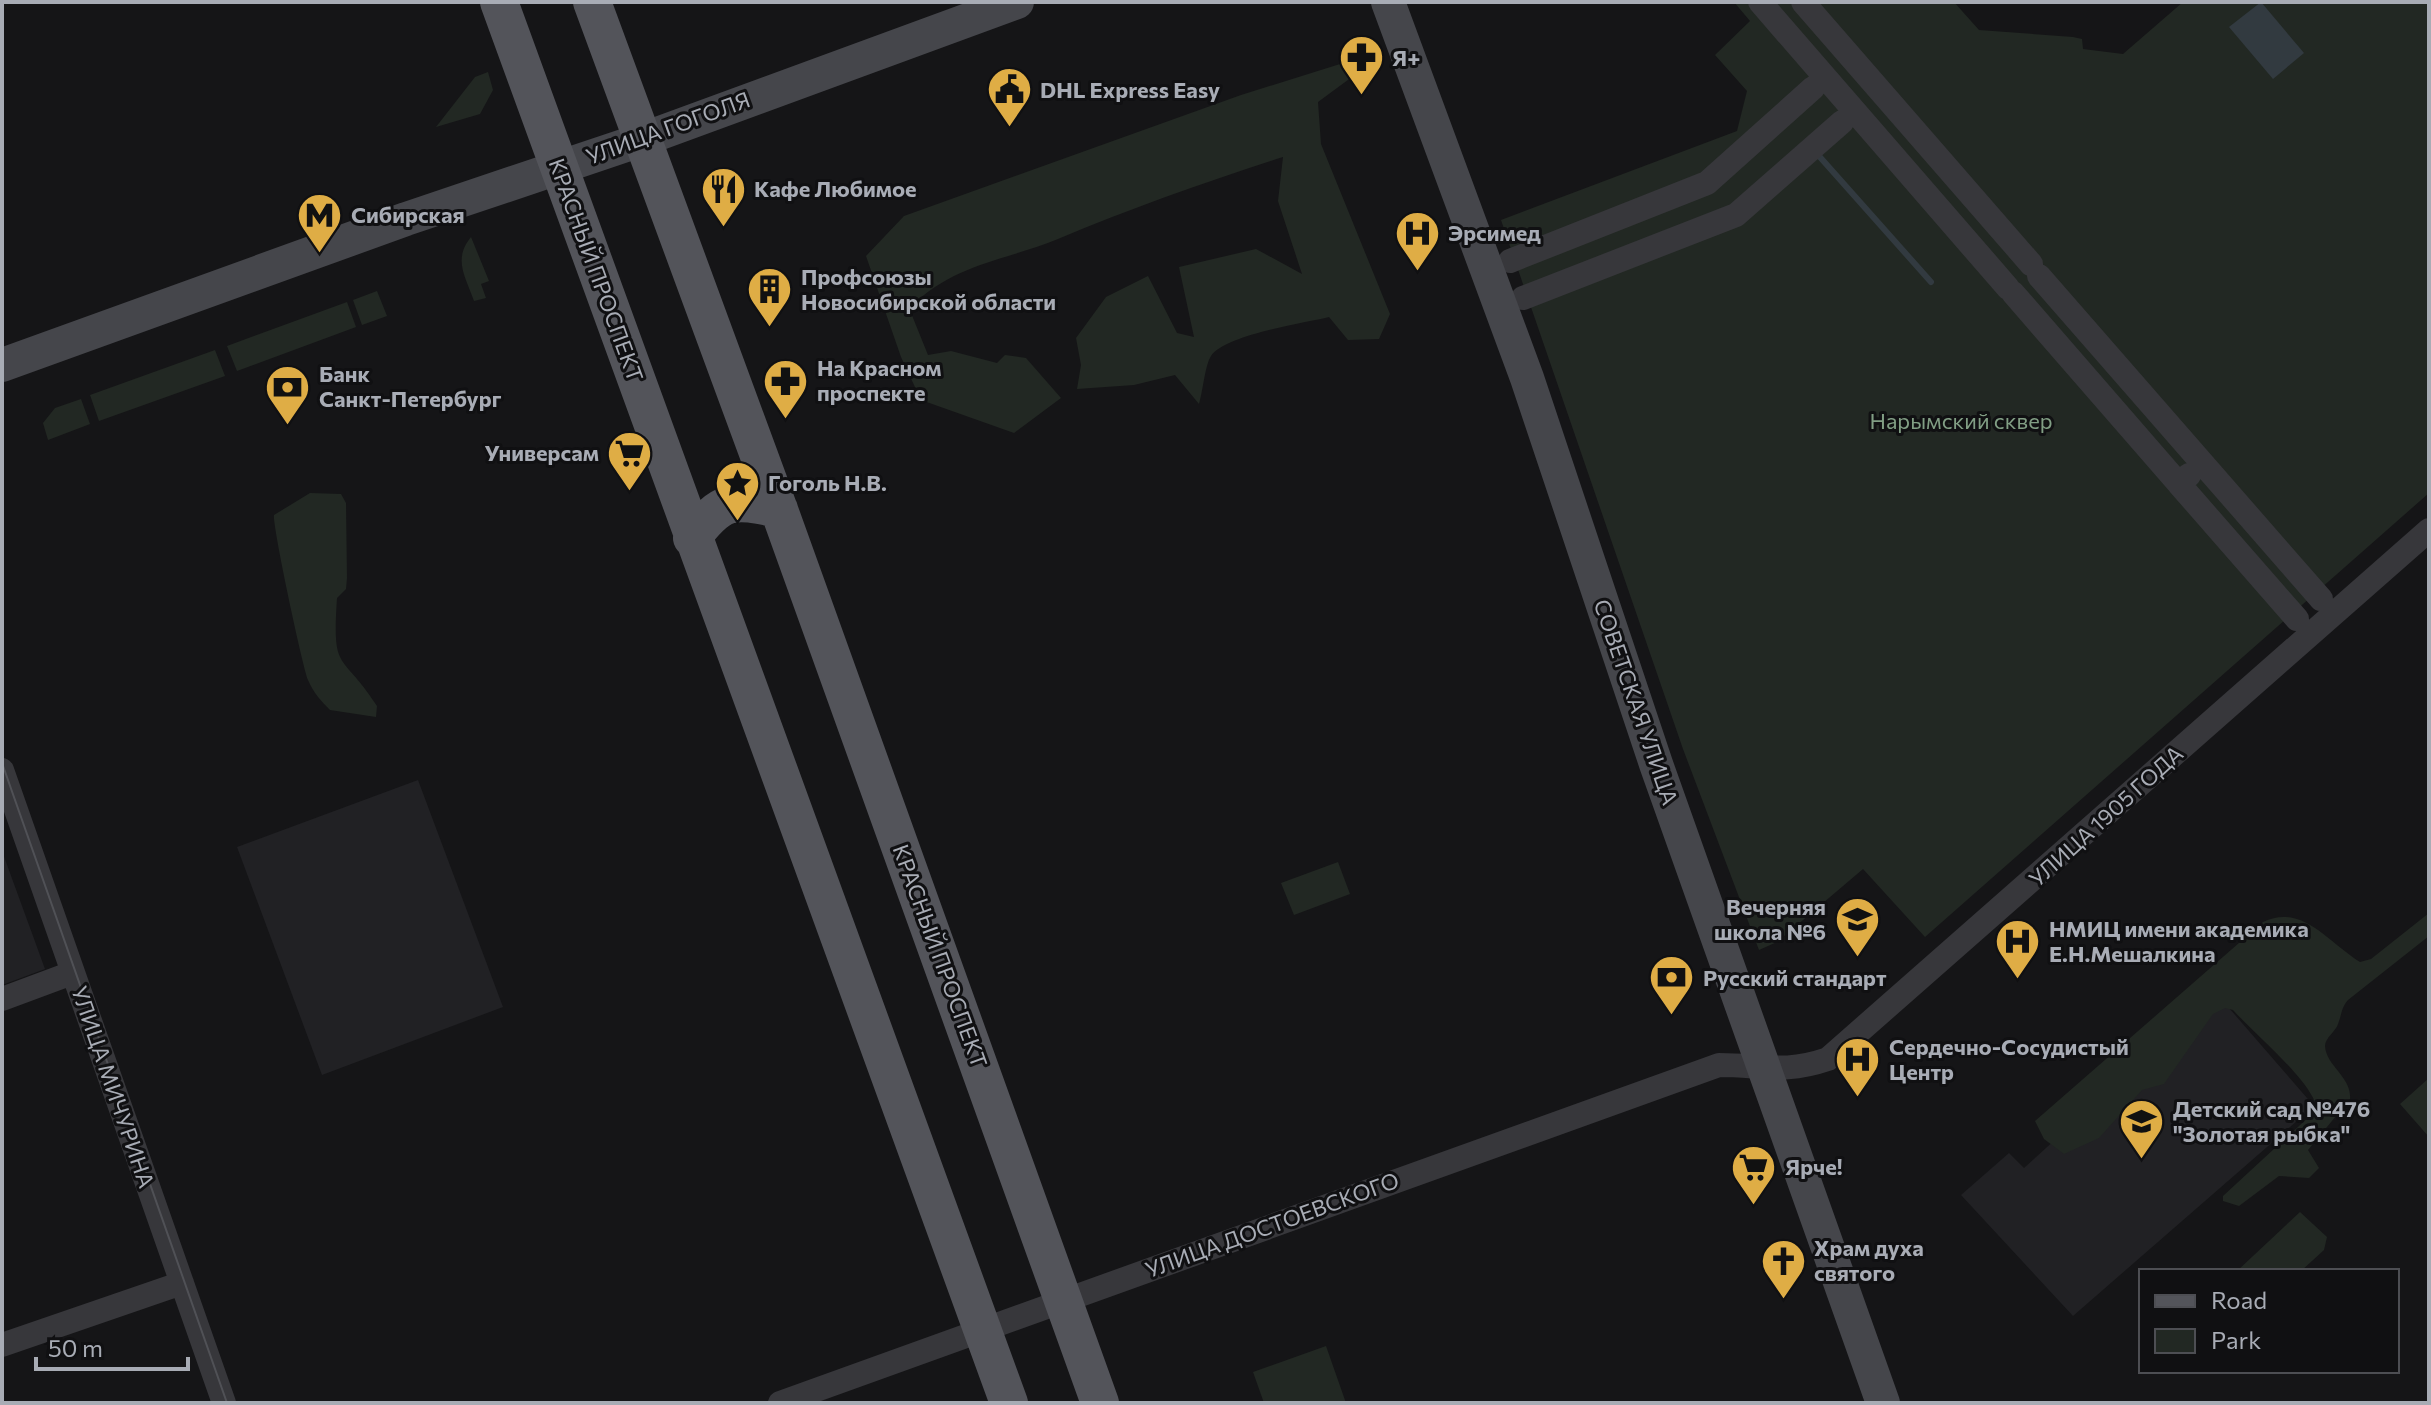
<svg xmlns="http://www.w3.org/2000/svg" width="2431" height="1405" font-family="Commissioner,sans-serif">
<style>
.built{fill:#212124}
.green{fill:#222823}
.water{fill:#323a40}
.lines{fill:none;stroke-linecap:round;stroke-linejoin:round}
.stream{stroke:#323a40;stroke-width:6}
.street{stroke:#37373b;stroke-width:24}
.secondary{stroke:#45464b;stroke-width:34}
.primary{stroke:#53545a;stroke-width:38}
.tram{stroke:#505156;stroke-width:2}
.labels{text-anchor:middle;stroke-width:6;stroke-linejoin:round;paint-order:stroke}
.poi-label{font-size:22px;font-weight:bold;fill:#a8acb5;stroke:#101012;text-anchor:start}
.street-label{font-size:22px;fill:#a8acb5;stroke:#101012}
.park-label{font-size:22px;fill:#819e84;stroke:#101012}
</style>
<rect width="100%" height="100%" fill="#151517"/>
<!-- built -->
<path class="built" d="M418 780 503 1007 322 1075 237 847Z
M2 851 45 969 2 985Z
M2216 993 2314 1106 2073 1316 1961 1195 2009 1153 2024 1168Z"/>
<!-- green -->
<path class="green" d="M1734 2H1954L1979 30 2073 37 2082 39 2083 49 2123 54 2183 2H2429V493L1925 937 1863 869 1777 942 1759 950 1683 749 1501 220 1737 131 1747 91 1715 55 1750 21Z
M1356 59V74L1318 102 1321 144 1390 314 1379 339 1348 340 1329 317C1304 323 1225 335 1211 356 1205 365 1203 391 1199 404L1175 375 1134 385 1077 389 1081 365 1076 338 1106 297 1148 276 1177 333 1194 337 1179 267 1256 249 1302 274 1278 201 1283 157C1206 182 1132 208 1058 239 1001 262 956 263 909 308L928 355 951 351 997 363 1005 355 1026 358 1061 398 1014 433 921 400 901 357 866 256 904 216 1241 95Z
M488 72 493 90 480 114 436 127 475 77Z
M471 237 489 281 481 284 486 298 474 301C465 276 453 259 471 237Z
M377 291 387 316 362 325 353 300Z
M347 302 356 327 237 371 227 346Z
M215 350 225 376 99 421 90 395Z
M81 399 90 424 48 440 43 423 55 408Z
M310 493 341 494 346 503 347 578 346 589 337 598C332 675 341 650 377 706L376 717 330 710C321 701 313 692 308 680 302 664 272 524 274 515Z
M1338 862 1350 894 1294 915 1281 883Z
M2429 913V936L2348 1000C2341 1008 2342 1014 2338 1024 2336 1031 2325 1038 2325 1046 2326 1066 2352 1077 2350 1099L2308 1150 2319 1168 2309 1178 2279 1176 2239 1206 2223 1201V1196L2312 1114C2315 1108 2316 1102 2312 1096 2298 1070 2254 1033 2233 1010L2225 1008 2213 1014 2164 1084 2142 1090 2099 1138 2064 1154 2044 1139 2035 1121 2263 922C2302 903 2328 942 2360 962L2371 959Z
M2429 1078V1137L2400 1104Z
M2300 1212 2327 1237 2324 1250 2301 1271H2237Z
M1326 1346 1346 1403H1264L1253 1372Z"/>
<!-- water -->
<path class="water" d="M2261 2 2304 53 2273 79 2229 27Z"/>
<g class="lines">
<!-- stream -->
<path class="stream" d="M1819 156 1931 282"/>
<!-- street -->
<path class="street" d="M1760 2 2008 288
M1803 2 2031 264
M1510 261 1707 183 1813 88
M2039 276 2321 599
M2013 293 2179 484
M1523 298 1736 215 1842 122
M2189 475 2179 484 2297 619
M2 770 224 1403
M2 999 72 973
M2 1345 182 1283
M780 1403 1719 1065C1763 1065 1784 1074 1828 1059L2429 530"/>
<!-- secondary -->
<path class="secondary" d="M1388 2 1527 378 1656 764 1883 1403
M2 365 406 219 641 140 1017 2"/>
<!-- primary -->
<path class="primary" d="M499 2 1009 1403
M592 2 782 518 1100 1403
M692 538C722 498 732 499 779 509"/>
<!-- tram -->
<path class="tram" d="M2 763 227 1403"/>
</g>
<!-- icons -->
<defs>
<symbol id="pharmacy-pin" viewBox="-11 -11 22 30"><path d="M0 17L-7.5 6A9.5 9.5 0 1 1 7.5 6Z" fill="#dfad45" stroke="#101012"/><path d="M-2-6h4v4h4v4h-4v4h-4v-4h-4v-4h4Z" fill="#111"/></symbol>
<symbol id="civic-pin" viewBox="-11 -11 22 30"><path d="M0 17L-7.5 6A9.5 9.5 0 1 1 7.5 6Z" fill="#dfad45" stroke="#101012"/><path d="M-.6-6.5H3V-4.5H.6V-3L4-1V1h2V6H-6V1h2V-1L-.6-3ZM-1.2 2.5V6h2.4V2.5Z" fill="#111"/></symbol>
<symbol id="restaurant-pin" viewBox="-11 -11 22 30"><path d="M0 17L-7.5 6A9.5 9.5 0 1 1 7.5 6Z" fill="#dfad45" stroke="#101012"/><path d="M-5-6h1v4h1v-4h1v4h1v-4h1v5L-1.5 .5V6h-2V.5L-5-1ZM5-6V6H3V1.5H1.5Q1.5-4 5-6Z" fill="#111"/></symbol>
<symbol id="metro-pin" viewBox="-11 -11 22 30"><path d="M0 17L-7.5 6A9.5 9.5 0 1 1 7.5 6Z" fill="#dfad45" stroke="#101012"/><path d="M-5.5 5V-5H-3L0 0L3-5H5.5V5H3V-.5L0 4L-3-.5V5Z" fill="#111"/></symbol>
<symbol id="hospital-pin" viewBox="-11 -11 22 30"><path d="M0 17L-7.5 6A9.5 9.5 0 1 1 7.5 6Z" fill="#dfad45" stroke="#101012"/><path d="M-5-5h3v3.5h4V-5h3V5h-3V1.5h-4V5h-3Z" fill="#111"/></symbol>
<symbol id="building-pin" viewBox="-11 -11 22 30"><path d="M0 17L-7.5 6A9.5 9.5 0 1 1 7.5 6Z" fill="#dfad45" stroke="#101012"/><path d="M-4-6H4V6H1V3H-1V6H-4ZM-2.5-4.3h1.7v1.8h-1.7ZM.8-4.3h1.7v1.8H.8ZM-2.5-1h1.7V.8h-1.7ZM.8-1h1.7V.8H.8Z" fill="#111"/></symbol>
<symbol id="bank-pin" viewBox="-11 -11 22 30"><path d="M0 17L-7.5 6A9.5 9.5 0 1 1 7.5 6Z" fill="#dfad45" stroke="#101012"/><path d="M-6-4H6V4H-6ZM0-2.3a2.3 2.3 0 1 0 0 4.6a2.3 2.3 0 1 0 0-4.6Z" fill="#111"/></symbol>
<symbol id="supermarket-pin" viewBox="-11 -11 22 30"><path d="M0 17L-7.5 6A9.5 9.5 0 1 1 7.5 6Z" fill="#dfad45" stroke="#101012"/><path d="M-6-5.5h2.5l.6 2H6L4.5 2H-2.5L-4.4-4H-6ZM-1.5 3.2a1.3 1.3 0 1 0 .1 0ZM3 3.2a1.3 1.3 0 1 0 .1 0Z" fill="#111"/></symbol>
<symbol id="sight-pin" viewBox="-11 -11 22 30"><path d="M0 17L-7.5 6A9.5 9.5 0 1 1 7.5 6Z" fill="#dfad45" stroke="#101012"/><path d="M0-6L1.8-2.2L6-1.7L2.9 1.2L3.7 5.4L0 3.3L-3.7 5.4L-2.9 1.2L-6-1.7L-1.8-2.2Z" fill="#111"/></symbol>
<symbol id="school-pin" viewBox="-11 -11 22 30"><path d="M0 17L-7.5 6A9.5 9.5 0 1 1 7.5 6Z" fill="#dfad45" stroke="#101012"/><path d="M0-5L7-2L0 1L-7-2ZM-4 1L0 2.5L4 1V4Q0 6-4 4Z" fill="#111"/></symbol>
<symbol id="church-pin" viewBox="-11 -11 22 30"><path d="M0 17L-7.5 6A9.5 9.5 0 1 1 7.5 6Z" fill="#dfad45" stroke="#101012"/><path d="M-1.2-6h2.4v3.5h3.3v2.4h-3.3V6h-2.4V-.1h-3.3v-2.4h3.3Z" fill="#111"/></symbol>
</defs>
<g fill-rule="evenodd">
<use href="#pharmacy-pin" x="1336" y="32" width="51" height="69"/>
<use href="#civic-pin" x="984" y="64" width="51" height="69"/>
<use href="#restaurant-pin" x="698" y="164" width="51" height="69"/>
<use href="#metro-pin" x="294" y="190" width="51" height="69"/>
<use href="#hospital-pin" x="1392" y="208" width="51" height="69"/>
<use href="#building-pin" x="744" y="264" width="51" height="69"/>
<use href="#pharmacy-pin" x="760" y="356" width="51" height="69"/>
<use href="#bank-pin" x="262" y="362" width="51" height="69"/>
<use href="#supermarket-pin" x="604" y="428" width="51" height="69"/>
<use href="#sight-pin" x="712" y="458" width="51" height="69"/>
<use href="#school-pin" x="1832" y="894" width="51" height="69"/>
<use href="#hospital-pin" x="1992" y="916" width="51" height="69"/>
<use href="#bank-pin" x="1646" y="952" width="51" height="69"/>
<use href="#hospital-pin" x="1832" y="1034" width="51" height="69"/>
<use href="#school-pin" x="2116" y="1096" width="51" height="69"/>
<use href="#supermarket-pin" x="1728" y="1142" width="51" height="69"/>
<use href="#church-pin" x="1758" y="1236" width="51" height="69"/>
</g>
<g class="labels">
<!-- poi labels -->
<g class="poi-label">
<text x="1392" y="66">Я+</text>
<text x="1040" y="98">DHL Express Easy</text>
<text x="754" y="197">Кафе Любимое</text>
<text x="351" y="223">Сибирская</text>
<text x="1448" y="241">Эрсимед</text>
<text x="801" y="285">Профсоюзы<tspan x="801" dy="25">Новосибирской области</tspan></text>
<text x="817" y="376">На Красном<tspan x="817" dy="25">проспекте</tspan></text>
<text x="319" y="382">Банк<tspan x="319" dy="25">Санкт-Петербург</tspan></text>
<text x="599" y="461" text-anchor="end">Универсам</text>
<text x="768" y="491">Гоголь Н.В.</text>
<text x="1826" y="915" text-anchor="end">Вечерняя<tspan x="1826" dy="25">школа №6</tspan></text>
<text x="2049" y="937">НМИЦ имени академика<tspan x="2049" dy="25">Е.Н.Мешалкина</tspan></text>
<text x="1703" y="986">Русский стандарт</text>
<text x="1889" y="1055">Сердечно-Сосудистый<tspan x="1889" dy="25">Центр</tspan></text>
<text x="2173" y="1117">Детский сад №476<tspan x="2173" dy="25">"Золотая рыбка"</tspan></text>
<text x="1785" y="1175">Ярче!</text>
<text x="1814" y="1256">Храм духа<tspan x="1814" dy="25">святого</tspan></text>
</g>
<!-- street labels -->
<g class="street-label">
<text transform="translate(668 128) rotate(-20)" y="8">УЛИЦА ГОГОЛЯ</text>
<text transform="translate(596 270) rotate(70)" y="8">КРАСНЫЙ ПРОСПЕКТ</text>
<text transform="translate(1636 702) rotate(71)" y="8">СОВЕТСКАЯ УЛИЦА</text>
<text transform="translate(2106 816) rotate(-42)" y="8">УЛИЦА 1905 ГОДА</text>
<text transform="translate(940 956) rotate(70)" y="8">КРАСНЫЙ ПРОСПЕКТ</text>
<text transform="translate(113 1087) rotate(71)" y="8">УЛИЦА МИЧУРИНА</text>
<text transform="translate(1272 1225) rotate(-20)" y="8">УЛИЦА ДОСТОЕВСКОГО</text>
</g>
<!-- park labels -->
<g class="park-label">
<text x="1961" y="429">Нарымский сквер</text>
</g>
</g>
<!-- border -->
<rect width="2431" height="1405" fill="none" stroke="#a8acb5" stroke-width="8"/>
<!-- legend -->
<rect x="2139" y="1269" width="260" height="104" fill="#101012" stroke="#4d4e53" stroke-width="2"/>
<rect x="2155" y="1295" width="40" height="12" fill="#53545a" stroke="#4d4e53" stroke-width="2"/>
<text x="2211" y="1309" font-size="24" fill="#a8acb5">Road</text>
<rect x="2155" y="1329" width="40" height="24" fill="#222823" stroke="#4d4e53" stroke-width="2"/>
<text x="2211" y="1349" font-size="24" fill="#a8acb5">Park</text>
<!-- scale -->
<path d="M36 1357v12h152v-12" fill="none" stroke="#a8acb5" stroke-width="4"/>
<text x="48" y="1357" font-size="24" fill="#a8acb5" stroke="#101012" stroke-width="6" paint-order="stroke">50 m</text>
</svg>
